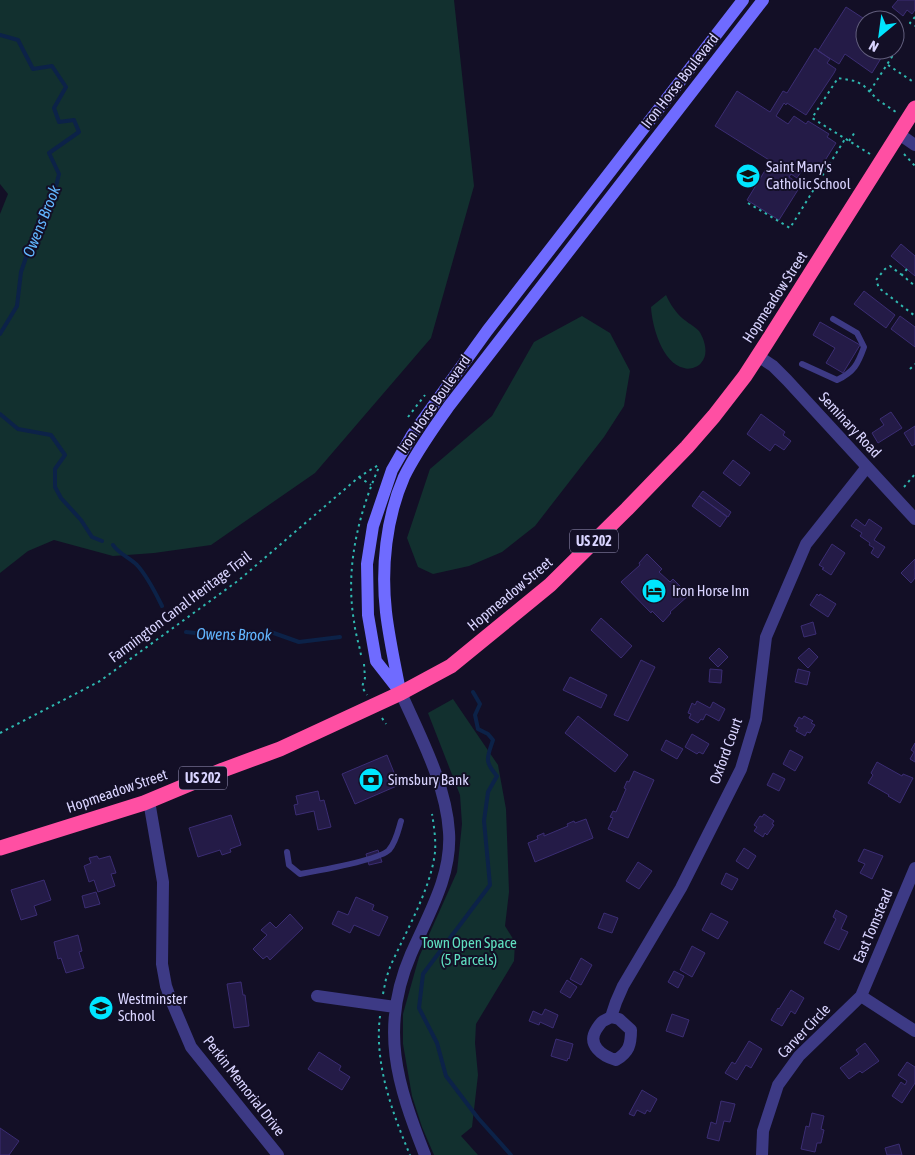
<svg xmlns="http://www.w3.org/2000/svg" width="915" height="1155" font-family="'Asap Condensed',sans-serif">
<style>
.green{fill:#12302f}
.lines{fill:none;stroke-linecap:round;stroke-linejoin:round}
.stream{stroke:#0c2248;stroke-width:4}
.building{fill:#241b47;stroke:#3b2d73}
.path{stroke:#2fb8b0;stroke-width:2;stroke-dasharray:2.5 4;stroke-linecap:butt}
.lane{stroke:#3d3a85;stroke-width:6}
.street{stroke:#3d3a85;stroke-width:12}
.secondary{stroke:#6f6bff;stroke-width:12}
.highway{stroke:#ff4fa3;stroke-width:15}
.labels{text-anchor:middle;stroke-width:4;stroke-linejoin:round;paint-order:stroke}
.shield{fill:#130f26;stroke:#9e99be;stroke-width:1}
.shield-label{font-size:14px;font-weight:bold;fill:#d9d4ff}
.street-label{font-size:15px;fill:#d9d4ff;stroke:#130f26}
.poi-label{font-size:15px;fill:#d9d4ff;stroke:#130f26;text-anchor:start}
.park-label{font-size:15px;fill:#5fe0c0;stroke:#130f26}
.water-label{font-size:16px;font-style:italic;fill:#62b6ff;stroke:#130f26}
</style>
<rect width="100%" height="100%" fill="#130f26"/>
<!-- green -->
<path class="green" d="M0 0H454L474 186 431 338 315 473 211 545 154 553 113 556 54 540 28 551 0 573V214L8 194 0 184Z
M666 295C669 302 673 308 678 314 684 321 693 325 699 331 705 340 709 355 701 363 698 367 689 370 684 368 662 363 652 326 651 307Z
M582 316 610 333 630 371 624 406 604 437 535 526 502 552 469 566 433 574 418 567 407 538 430 469 492 416 534 342Z
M453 699 498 765 506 809 509 892 505 926 515 942 514 961 476 1024 475 1043 478 1075 472 1127 461 1136 478 1155H434L422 1127 412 1096 403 1044V1014L419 957 457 872 462 824 460 795 428 713Z"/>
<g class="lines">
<!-- stream -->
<path class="stream" d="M0 35 18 40 33 69 52 66 66 87 54 108 59 122 74 120 79 132 49 153 59 174 53 198 41 214 21 272 17 306 0 334
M0 414 18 429 51 435 65 455 55 469V487L61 498 81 520 92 537 102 541
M113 545C119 554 130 558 137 565 148 577 155 592 162 606
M186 632 234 637 268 631 299 642 340 637
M473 692 480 704 475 715 478 729 488 734 493 740C487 758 484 761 497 776L488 792 484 821 490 885 423 974 419 1008 437 1043 446 1076 478 1118 511 1155"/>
</g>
<!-- building -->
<path class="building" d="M898 0H915V10L912 14 907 10 903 16 892 7Z
M846 7 866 20 860 31 865 34V50H886L872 73 845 54 839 64 818 51Z
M815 48 830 59 827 63 836 69 834 73 806 115 787 103 786 105 784 103 776 116 788 124 794 116 806 124 808 121 829 134 827 137 836 143 819 170 807 162 797 178 791 174 789 177 801 185 779 220 747 200 769 164 783 173 785 170 715 126 737 91 770 112 783 91 787 93Z
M901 244 915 256V276L891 256Z
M864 291 895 315 886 328 854 304Z
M900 316 915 327V347L891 329Z
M820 322 860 345 843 373 826 363 835 348 813 335Z
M891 412 902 428 878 443 872 433 884 425 880 419Z
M761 414 785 432 783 435 791 441 784 450 775 444 770 451 747 434Z
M915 426V444L912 446 904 433Z
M733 460 750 473 740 486 723 473Z
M703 491 731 512 728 517 699 496Z
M699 496 727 517 720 527 692 506Z
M856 519 865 526 869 519 882 528 874 540 885 547 878 558 871 553 874 548 869 545 870 543 860 536 862 533 851 526Z
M832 544 845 553 831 575 822 569 824 568 819 565Z
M647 554 662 569 659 572 670 582 673 579 689 595 670 612 671 613 663 622 652 611 651 613 621 582 640 565 639 563Z
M915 559V578L911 583 901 573Z
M817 594 819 596 820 594 836 604 828 617 810 605Z
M601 618 632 646 621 658 591 630Z
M813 622 816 634 804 637 801 626Z
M719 648 728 657 718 667 709 658Z
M809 648 818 657 808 668 798 658Z
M641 660 655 667 628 721 614 715Z
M710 669 722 670 721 683 709 682Z
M798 669 810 672 807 685 795 682Z
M570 677 607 695 601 708 563 690Z
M697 701 710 708 713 702 725 709 719 721 706 714 703 720 701 719 698 723 689 718 691 714 688 713 692 703 695 705Z
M578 716 628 755 615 772 565 733Z
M804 716 813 721 811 723 815 725 810 733 807 732 805 736 796 731 798 728 794 726 799 717 802 719Z
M692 734 709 744 703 754 699 752 697 754 685 747Z
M666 740 683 749 677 759 661 750Z
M915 743V762L910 759 914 752 911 750Z
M790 750 803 757 795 771 783 764Z
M387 755 399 785 355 804 342 774Z
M877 762 902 776 903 774 913 778 900 803 888 796 889 795 868 783 873 775 871 773Z
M634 771 654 780 628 838 608 829 613 818 610 817 613 811 616 812 626 789 624 788 627 781 629 782Z
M773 773 785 779 779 791 767 785Z
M318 791 320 801 324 800 331 827 318 830 314 811 296 815 294 805 298 804 296 796Z
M764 814 774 821 772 824 774 825 767 835 765 833 763 837 754 831 757 827 754 825 760 816 762 817Z
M231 815 241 845 230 849 231 852 222 855 220 850 198 857 189 828Z
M586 819 593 838 535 862 528 843 538 839 537 836 544 833V836L568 826 567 824 574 821 575 823Z
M744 848 756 856 748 869 736 861Z
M864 849 883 856 872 879 860 873 865 864 858 861Z
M378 850 382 862 369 865 366 854Z
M97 856 99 859 110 856 116 873 111 874 115 886 98 892 94 880 89 882 84 866 91 863 89 858Z
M638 862 652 871 639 889 626 881Z
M726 873 738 879 732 890 721 884Z
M44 880 51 900 34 906 37 915 21 920 11 890Z
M96 892 100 904 85 908 82 896Z
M356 897 374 905 372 910 388 917 379 936 354 925 350 933 332 924 338 911 348 915Z
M836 910 847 916 841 929 848 932 839 950 824 943 836 919 833 917Z
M604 913 618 918 612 933 598 928Z
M711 913 728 922 718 939 702 930Z
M290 914 303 928 270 960 267 956 263 959 253 949 267 935 261 930 270 922 276 928Z
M78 935 82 951 79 952 84 968 66 973 61 958 58 959 54 942Z
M692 946 705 953 692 977 680 970Z
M581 958 592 965 581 985 570 979Z
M674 971 684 976 678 988 668 982Z
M567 980 577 987 570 998 560 992Z
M241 982 243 995H245L249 1026 234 1028 227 984Z
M791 990 804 998 795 1014 791 1011 782 1026 771 1020 778 1008 779 1009Z
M545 1009 558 1015 553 1028 540 1022 539 1025 529 1021 533 1011 542 1015Z
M672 1014 689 1020 683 1037 666 1031Z
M556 1039 573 1044 569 1059 568 1058 567 1061 551 1056Z
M749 1041 762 1049 751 1068 746 1065 737 1080 725 1073 732 1062 735 1064Z
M865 1043 879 1061 862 1073 860 1071 849 1079 840 1068 859 1054 856 1050Z
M319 1052 341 1066 339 1070 350 1077 342 1090 308 1069Z
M907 1062 915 1067V1083L902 1103 892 1096 901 1082 905 1085 907 1081 898 1075Z
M642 1090 657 1099 650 1112 647 1110 645 1114 637 1110 634 1116 629 1114Z
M721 1101 735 1104 730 1122 724 1121 719 1141 707 1138 711 1122 716 1124Z
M812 1113 824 1116 821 1129 824 1130 821 1143H817L815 1152 801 1149 806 1126 809 1127Z
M0 1128 19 1141 9 1155H0Z
M899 1144 902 1155H887L885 1148Z"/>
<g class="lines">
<!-- path -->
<path class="path" d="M915 17 910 23 915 26
M888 65 915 83
M870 91 904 38
M849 141 855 132
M870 154 812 118 838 78 855 81 863 85 878 100 896 112
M904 154 915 166
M748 203 790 228 845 139
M907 269 902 275 915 286
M902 275 890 266 885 269 876 280 879 288 915 316
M910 369 915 364
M408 417 425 395
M359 477 371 485
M904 487 915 474
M361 655C359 644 355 632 354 621 345 569 358 515 379 467
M364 664 365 678 362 687 367 695
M382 718 386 724
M0 733 100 681 239 580 359 477 380 464
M383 994 386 979 390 967C405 933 431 889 435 852 436 840 434 826 432 814
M380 1016C374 1063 392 1112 410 1155"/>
<!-- lane -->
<path class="lane" d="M802 364 837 380C854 372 858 364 864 347L857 333 833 319
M287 852 289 865 300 874C317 871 379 860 389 850 396 842 398 831 401 821"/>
<!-- street -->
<path class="street" d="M899 134 915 145
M758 356 773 366 787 380 915 519
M401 693C420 736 446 784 449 832 452 876 428 915 411 954 379 1028 397 1084 425 1155
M149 801 163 882 162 964 166 986 171 1000 191 1047 278 1155
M317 996 395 1007
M861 996 915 1031
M611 1017 619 1019 631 1030C631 1045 629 1052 616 1060 602 1056 587 1045 596 1030 598 1027 599 1025 601 1023 603 1020 608 1019 611 1017L616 1002 623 986 681 888 741 769 756 719 766 637 806 544 867 467
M762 1155 763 1131 778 1085 799 1056 861 996 915 868"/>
<!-- secondary -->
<path class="secondary" d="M400 691C395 665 389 638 386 612 381 568 386 518 404 477 416 452 433 429 449 406L763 0
M401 693 376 661 368 615 367 564 373 526 392 470 412 435 487 331 743 0"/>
<!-- highway -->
<path class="highway" d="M0 848 144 803 223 770 280 749 401 693 451 666 550 585 627 509 687 447 714 416 745 376 767 342 915 108"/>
</g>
<!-- icons -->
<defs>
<symbol id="school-disc" viewBox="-11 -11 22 22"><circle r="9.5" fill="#00e5ff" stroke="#130f26"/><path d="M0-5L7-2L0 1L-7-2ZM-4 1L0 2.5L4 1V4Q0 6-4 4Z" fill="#111"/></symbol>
<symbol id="hotel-disc" viewBox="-11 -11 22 22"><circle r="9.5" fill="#00e5ff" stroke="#130f26"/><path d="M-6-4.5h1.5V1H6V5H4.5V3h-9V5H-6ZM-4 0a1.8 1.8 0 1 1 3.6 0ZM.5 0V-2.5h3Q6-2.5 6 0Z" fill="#111"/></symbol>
<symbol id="bank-disc" viewBox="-11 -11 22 22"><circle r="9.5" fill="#00e5ff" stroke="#130f26"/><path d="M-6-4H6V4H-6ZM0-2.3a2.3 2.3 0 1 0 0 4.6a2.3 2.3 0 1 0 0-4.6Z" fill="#111"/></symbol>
</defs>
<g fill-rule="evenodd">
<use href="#school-disc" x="734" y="162" width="28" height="28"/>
<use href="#hotel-disc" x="640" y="577" width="28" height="28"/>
<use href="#bank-disc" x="357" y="766" width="28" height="28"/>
<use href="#school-disc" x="87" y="994" width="28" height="28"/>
</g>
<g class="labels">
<!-- shield labels -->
<g class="shield">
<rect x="570" y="529.5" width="48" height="23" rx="4"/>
<rect x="179" y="766.5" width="48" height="23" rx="4"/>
</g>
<g class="shield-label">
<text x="594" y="546">US 202</text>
<text x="203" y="783">US 202</text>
</g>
<!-- street labels -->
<g class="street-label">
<text transform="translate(680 81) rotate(-52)" y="5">Iron Horse Boulevard</text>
<text transform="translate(775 297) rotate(-57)" y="5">Hopmeadow Street</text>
<text transform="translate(434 404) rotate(-55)" y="5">Iron Horse Boulevard</text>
<text transform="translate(850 425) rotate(47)" y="5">Seminary Road</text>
<text transform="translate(510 594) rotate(-40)" y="5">Hopmeadow Street</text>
<text transform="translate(180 607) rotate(-37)" y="5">Farmington Canal Heritage Trail</text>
<text transform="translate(726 751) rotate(-70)" y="5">Oxford Court</text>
<text transform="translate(117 791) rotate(-19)" y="5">Hopmeadow Street</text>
<text transform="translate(873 926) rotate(-67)" y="5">East Tomstead</text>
<text transform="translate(804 1031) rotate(-46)" y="5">Carver Circle</text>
<text transform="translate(244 1086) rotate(52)" y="5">Perkin Memorial Drive</text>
</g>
<!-- poi labels -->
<g class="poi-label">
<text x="766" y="172">Saint Mary's<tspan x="766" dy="17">Catholic School</tspan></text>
<text x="672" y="596">Iron Horse Inn</text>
<text x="388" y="785">Simsbury Bank</text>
<text x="118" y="1004">Westminster<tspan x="118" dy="17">School</tspan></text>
</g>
<!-- park labels -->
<g class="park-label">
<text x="469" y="948">Town Open Space<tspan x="469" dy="17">(5 Parcels)</tspan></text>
</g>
<!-- water labels -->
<g class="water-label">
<text transform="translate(41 221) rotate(-68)" y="6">Owens Brook</text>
<text transform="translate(234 634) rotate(1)" y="6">Owens Brook</text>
</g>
</g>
<!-- north arrow -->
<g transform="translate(880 35) rotate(209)"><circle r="24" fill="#130f26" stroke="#625e7d"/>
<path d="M0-4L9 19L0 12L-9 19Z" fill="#00e5ff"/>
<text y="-8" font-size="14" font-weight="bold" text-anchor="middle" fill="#d9d4ff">N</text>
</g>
</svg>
